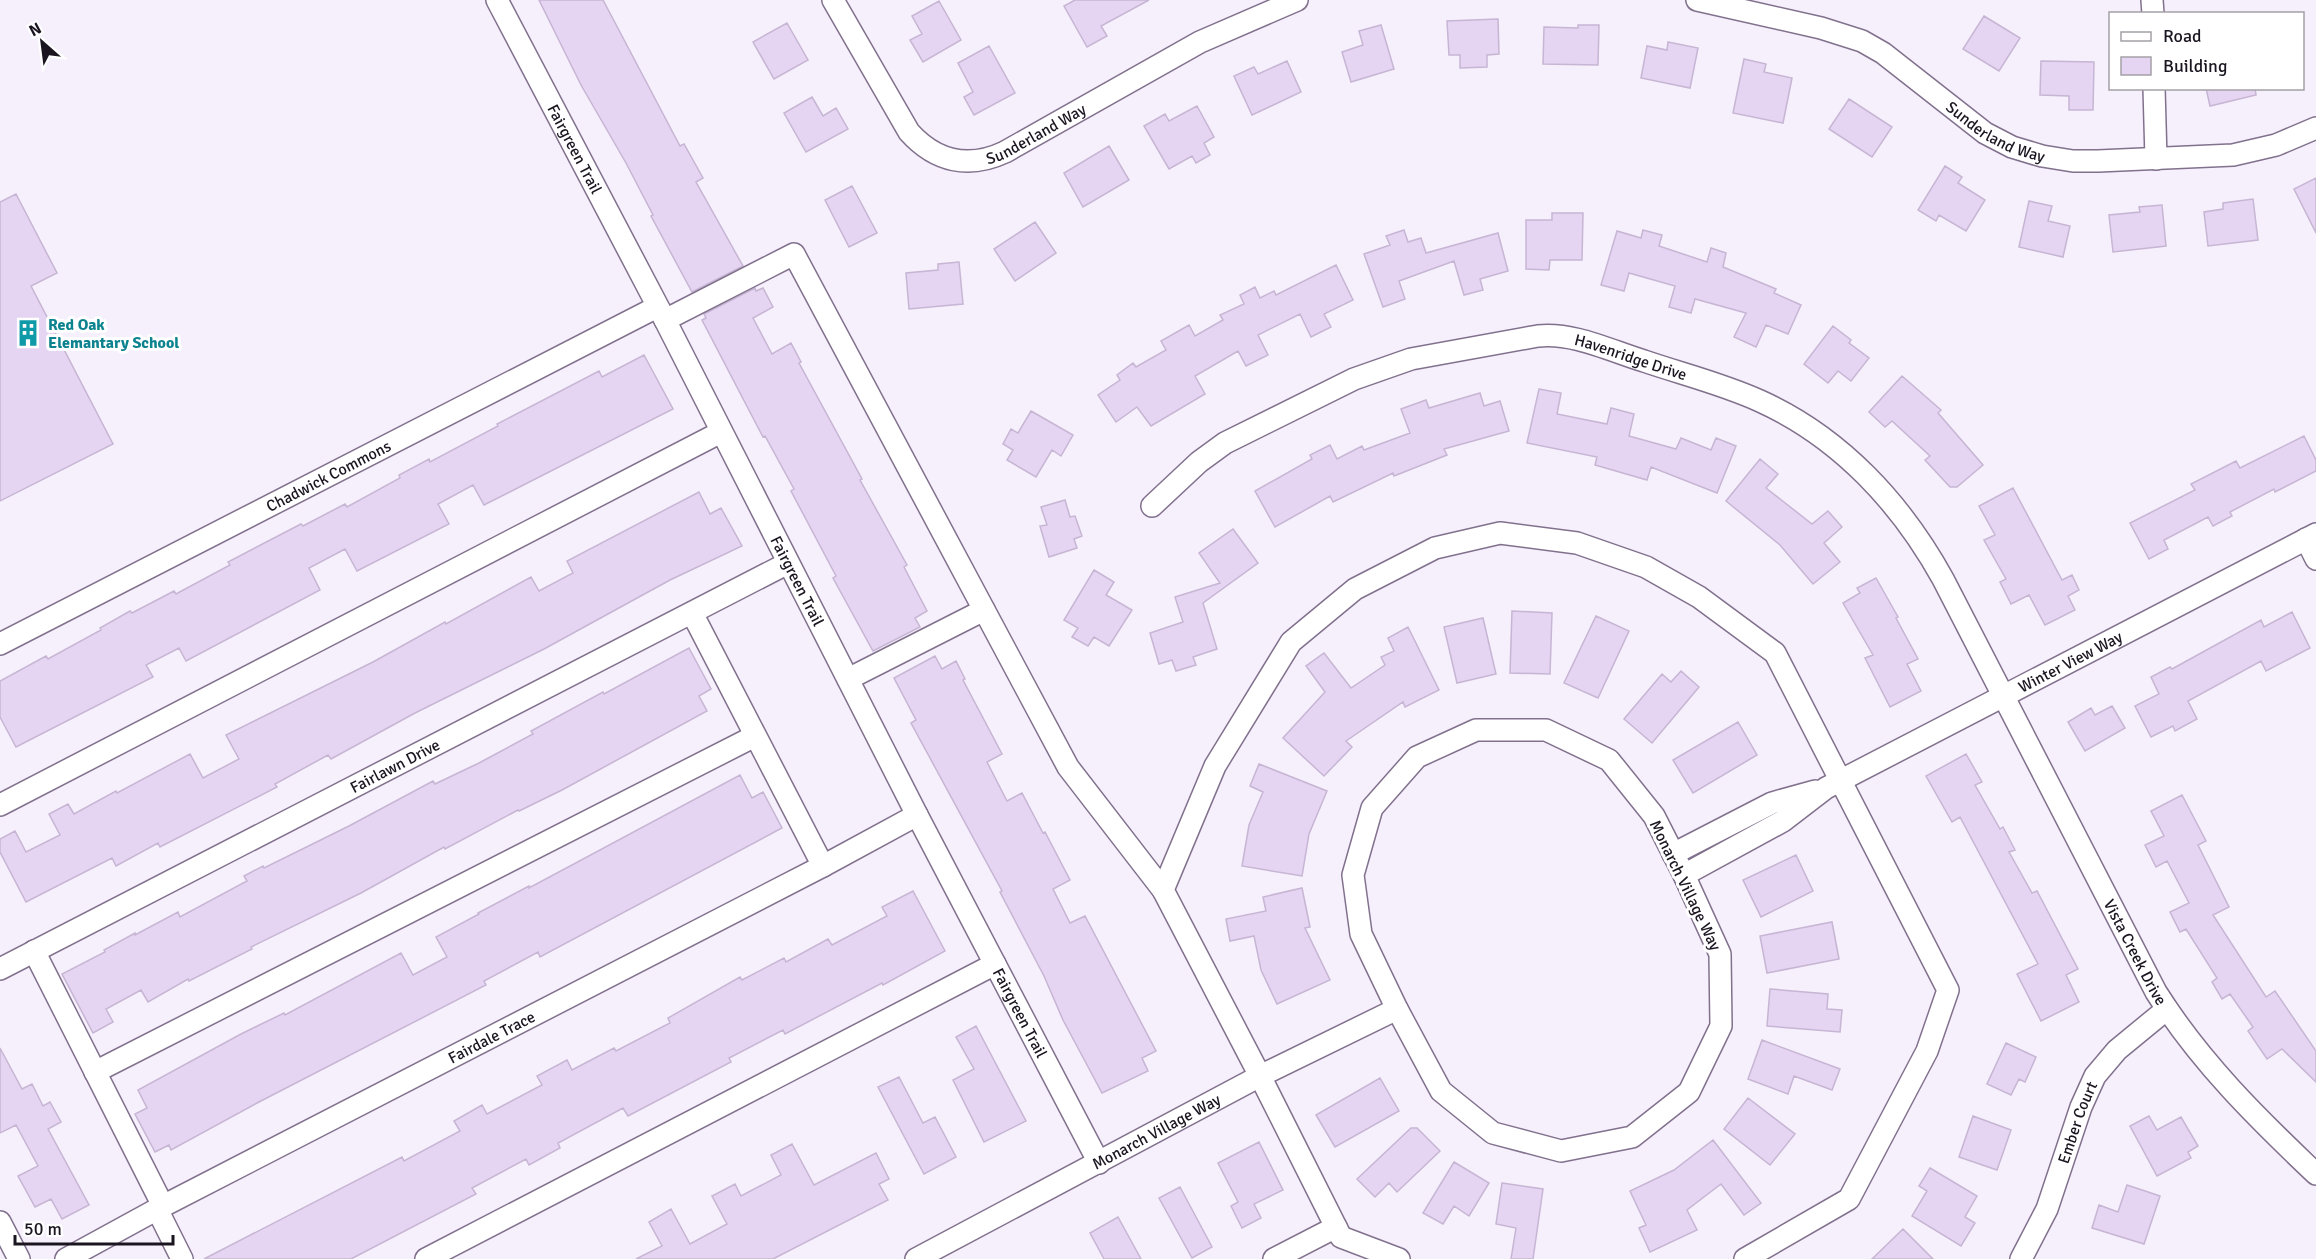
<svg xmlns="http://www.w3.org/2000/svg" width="2316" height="1259" font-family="Signika,sans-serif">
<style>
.building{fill:#e6d4f3;stroke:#c6b5d3;stroke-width:1.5}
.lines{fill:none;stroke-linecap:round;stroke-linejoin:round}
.minor-casing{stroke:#81718d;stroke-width:24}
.minor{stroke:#fff;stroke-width:21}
.labels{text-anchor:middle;stroke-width:6;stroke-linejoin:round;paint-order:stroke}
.street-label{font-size:16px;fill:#1b1520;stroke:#fff}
.culture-label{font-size:16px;font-weight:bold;fill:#0d838f;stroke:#fff;text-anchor:start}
</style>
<rect width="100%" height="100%" fill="#f6effc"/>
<!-- building -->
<path class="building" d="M539 0H603L680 146 684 144 703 178 696 182 743 266 692 292 651 216 653 215 626 163 581 85Z
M1075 0H1149L1101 26 1107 36 1087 47 1064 6Z
M939 1 961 40 923 62 910 40 922 34 912 16Z
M1984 16 2020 38 1999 71 1963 49Z
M1498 19 1499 54 1487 55V67L1460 68V55H1449L1447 21Z
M787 23 808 60 774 79 753 42Z
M1381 25 1394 69 1351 82 1342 52 1363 45 1359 31Z
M1578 25H1599L1598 65 1543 64 1544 27 1578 28Z
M1668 42 1698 48 1690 88 1641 78 1647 46 1667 50Z
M989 46 1015 93 974 115 964 97 973 92 958 63Z
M1744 59 1766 64 1764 72 1792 78 1783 123 1733 113Z
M1287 61 1301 92 1252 115 1234 76 1254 67 1258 74Z
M2041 61 2094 62 2093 110H2069V96L2040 95Z
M2206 88H2255L2256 95 2210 106Z
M812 97 823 116 836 108 848 129 806 152 784 113Z
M1849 99 1892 127 1872 157 1829 129Z
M1197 106 1214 137 1204 143 1210 155 1196 163 1192 156 1169 169 1144 126 1165 114 1169 121Z
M1109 146 1129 180 1083 207 1064 173Z
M1945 166 1962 177 1958 183 1985 200 1966 231 1939 215 1936 221 1918 210Z
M2316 178V233L2294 189Z
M852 186 877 233 849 247 825 200Z
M16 194 57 273 31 286 113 444 0 501V202Z
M2253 199 2258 240 2208 246 2204 212 2223 209V203Z
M2029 201 2052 206 2048 221 2070 226 2063 257 2019 247Z
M2162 205 2166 246 2113 252 2109 215 2140 212 2139 207Z
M1552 213H1583L1582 260H1550L1549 270 1526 269V220H1552Z
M1035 222 1056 253 1015 281 994 249Z
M1404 230 1408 242 1421 238 1426 253 1498 233 1508 271 1480 279 1483 290 1464 295 1454 261 1399 281 1405 299 1383 307 1364 254 1390 245 1386 236Z
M1643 230 1662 235 1659 246 1707 262 1711 248 1726 253 1723 267 1776 289 1774 293 1801 305 1788 334 1766 325 1756 347 1734 337 1746 313 1695 299 1691 313 1669 307 1675 286 1629 273 1624 291 1601 285 1617 231 1641 238Z
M959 262 963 304 909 309 906 273 938 270V264Z
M1336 265 1353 300 1324 314 1331 327 1311 337 1300 314 1258 335 1268 355 1246 366 1238 351 1195 376 1205 394 1151 426 1137 407 1116 422 1098 395 1120 380 1117 375 1133 363 1136 367 1166 350 1161 341 1189 325 1195 336 1223 320 1220 315 1244 304 1240 295 1255 287 1260 298 1274 291 1276 295Z
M755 288 756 291 763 288 773 307 753 318 772 354 791 343 801 362 799 363 862 479 860 480 907 565 904 567 927 611 915 618 920 627 873 651 833 578 836 576 791 491 794 489 765 436 763 437 702 320 706 318 704 314Z
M1833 326 1851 340 1849 343 1869 358 1851 381 1838 371 1828 383 1804 364Z
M644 355 673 409 484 505 473 485 438 504 449 524 357 571 345 549 309 568 320 590 186 661 179 648 146 665 153 677 16 747 0 717V681L46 656 48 659 101 630 100 628 130 611 132 613 174 591 176 594 230 565 228 562 301 524 303 526 345 504 347 507 400 478 399 475 429 459 430 462 498 426 497 424 599 371 602 377Z
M1902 376 1941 410 1938 413 1983 465 1957 487H1950L1925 460 1930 456 1892 421 1885 427 1869 412Z
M1539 389 1561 393 1557 414 1607 424 1611 408 1634 414 1629 436 1676 449 1681 438 1711 450 1716 438 1736 446 1717 493 1651 467 1647 480 1595 465 1597 457 1527 443Z
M1480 393 1484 406 1500 401 1509 431 1444 449 1447 455 1394 476 1393 473 1333 502 1330 496 1275 527 1255 491 1312 459 1310 455 1330 445 1337 459 1362 446 1364 450 1410 433 1401 409 1426 400 1429 408Z
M1031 411 1073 435 1061 456 1052 450 1036 477 1007 460 1013 450 1003 444 1011 429 1018 433Z
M2304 436 2316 460V471L2275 492 2274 489 2230 512 2232 516 2213 526 2208 517 2164 540 2168 549 2149 559 2130 523 2195 490 2191 484 2236 461 2240 468Z
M1760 459 1778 474 1766 488 1812 524 1828 511 1842 527 1824 543 1840 562 1813 584 1780 545 1726 501Z
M2013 488 2062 580 2072 575 2079 590 2068 596 2075 610 2045 625 2029 595 2011 604 2000 582 2006 579 1984 540 1995 535 1979 506Z
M699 492 710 514 721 508 742 546 670 580 544 649 415 713 331 759 328 755 275 784 277 787 160 847 158 843 116 866 112 858 26 902 0 852V839L15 831 26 852 60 835 49 814 68 804 74 814 116 791 117 793 190 754 203 778 239 759 226 735 373 662 445 622 446 624 531 577 539 591 573 573 567 561Z
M1065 500 1070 517 1075 516 1082 536 1074 539 1077 548 1049 557 1040 526 1047 525 1041 507Z
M1233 529 1258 563 1203 603 1217 649 1193 657 1196 665 1176 671 1172 660 1159 664 1150 633 1183 622 1175 597 1220 583 1199 553Z
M1094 570 1114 582 1106 595 1132 610 1109 646 1094 637 1088 646 1072 637 1078 628 1064 620Z
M1876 578 1898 617 1896 618 1918 659 1907 664 1921 691 1890 707 1865 658 1873 655 1843 603 1860 593 1857 588Z
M1512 611 1552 613 1550 674 1510 673Z
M2292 612 2310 648 2266 671 2261 661 2188 701 2197 719 2175 731 2173 726 2151 737 2135 706 2159 694 2151 677 2170 667 2172 669 2261 620 2264 627Z
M1596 616 1629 631 1598 698 1564 683Z
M1483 618 1496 674 1457 683 1444 627Z
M1408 627 1439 690 1405 707 1403 702 1346 741 1352 747 1324 776 1283 738 1325 692 1306 666 1324 653 1351 688 1385 665 1381 657 1394 651 1388 638Z
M689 648 711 689 699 696 707 711 562 790 519 811 518 810 445 849 444 847 361 893 251 947 252 949 189 981 188 979 148 1002 141 990 106 1009 113 1022 93 1033 62 974 105 952 104 950 135 933V935L178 912 180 917 247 881 244 876 263 866 264 868 349 826 433 781 435 784 479 763 533 734 531 731 603 692 604 694Z
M935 656 942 669 956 661 965 679 963 680 1002 754 987 762 1007 801 1022 793 1043 833 1045 832 1070 880 1053 889 1070 923 1085 916 1156 1051 1142 1058 1148 1071 1102 1093 1063 1020 1044 976 1000 892 1002 891 911 723 916 720 894 678Z
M1681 671 1699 687 1652 743 1624 719 1662 674 1671 682Z
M2112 706 2125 728 2085 751 2068 722 2091 708 2095 715Z
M1738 722 1757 755 1693 793 1673 760Z
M1966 754 1982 782 1975 785 2000 829 2003 827 2015 850 2009 852 2032 893 2037 891 2078 969 2066 975 2079 1002 2041 1021 2017 974 2038 964 1960 817 1952 822 1926 776Z
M1259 764 1327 791 1309 834 1302 876 1242 866 1249 825 1263 792 1250 786Z
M740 775 752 798 763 792 782 828 540 957 538 952 484 981 486 985 257 1103 171 1150 169 1145 155 1152 135 1114 147 1108 138 1090 241 1034 284 1013 285 1015 401 953 413 975 447 957 436 937 479 914 478 913 529 886V888Z
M2182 795 2206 841 2198 845 2229 907 2213 915 2266 997 2275 991 2316 1051V1082L2282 1049 2267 1059 2248 1031 2253 1027 2230 994 2222 999 2212 982 2217 978 2186 929 2180 932 2170 912 2189 903 2167 861 2156 867 2145 845 2164 836 2151 811Z
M1796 855 1813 891 1761 917 1743 880Z
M1302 888 1310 927 1305 928 1330 980 1277 1004 1261 970 1254 936 1230 941 1226 919 1266 911 1263 897Z
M913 891 945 951 883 985 882 983 785 1034 783 1030 729 1058 731 1062 628 1116 623 1108 558 1143 560 1148 529 1165 526 1159 472 1188 476 1194 351 1259H204L402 1157 404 1161 460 1131 454 1121 482 1105 487 1114 542 1085 537 1076 567 1060 572 1070 614 1048 616 1051 670 1023 668 1018 740 977 742 980 784 958 786 962 828 939 832 945 887 916 882 907Z
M1832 922 1839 959 1767 973 1760 936Z
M1770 989 1828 994 1827 1009 1842 1010 1840 1032 1767 1026Z
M976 1026 1026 1121 984 1142 953 1080 974 1069 956 1037Z
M1762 1040 1840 1069 1832 1090 1794 1076 1788 1094 1748 1079Z
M2006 1043 2036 1057 2025 1082 2019 1079 2011 1095 1987 1084Z
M0 1048 22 1089 32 1084 43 1106 50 1102 61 1122 48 1129 89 1205 62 1219 51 1199 35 1207 18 1176 38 1166 16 1125 0 1133Z
M899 1077 923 1123 935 1117 956 1157 924 1174 878 1087Z
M1380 1078 1399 1111 1335 1147 1316 1115Z
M1748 1098 1795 1134 1770 1165 1724 1129Z
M1973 1116 2011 1130 1997 1170 1959 1157Z
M2149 1116 2157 1130 2181 1117 2198 1146 2188 1152 2191 1158 2157 1176 2130 1126Z
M1411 1128H1417L1440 1151 1397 1192 1389 1183 1375 1197 1357 1179Z
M1713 1140 1761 1203 1744 1215 1721 1184 1687 1210 1697 1230 1650 1252 1639 1228 1646 1225 1630 1191 1674 1170Z
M1259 1142 1283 1190 1254 1204 1261 1218 1242 1228 1231 1206 1238 1202 1218 1163Z
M792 1144 814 1185 876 1153 889 1179 879 1184 888 1200 773 1259H636L662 1246 649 1222 671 1209 690 1244 727 1224 712 1196 735 1184 741 1196 781 1175 771 1155Z
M1454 1162 1489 1183 1469 1216 1454 1206 1443 1224 1423 1213Z
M1930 1168 1977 1196 1965 1217 1975 1223 1961 1246 1912 1216 1927 1191 1919 1186Z
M1502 1183 1543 1189 1533 1259H1511L1516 1228 1496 1224Z
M2127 1185 2160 1196 2144 1244 2092 1228 2099 1205 2118 1212Z
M1180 1187 1212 1247 1192 1258 1159 1198Z
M1118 1217 1141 1259H1104L1090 1233Z
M1903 1229 1933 1259H1872Z"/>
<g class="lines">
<defs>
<g id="minor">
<path id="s1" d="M497 0 665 320 917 815 1099 1163"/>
<path id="s2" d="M833 0 909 132C936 162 969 169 1005 152L1200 42 1297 0"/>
<path id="s3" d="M1697 0 1821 28 1862 41 1883 53 1985 133 2012 147 2042 156 2073 161H2098L2233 155 2276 145 2316 128"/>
<path d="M2152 0 2153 14"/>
<path d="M2154 88 2156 159"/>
<path d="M665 320 794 254 1068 767 1163 890"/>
<path id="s4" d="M1152 506 1199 462 1225 443 1354 379 1411 359 1538 336C1573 332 1611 351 1644 361 1682 374 1723 384 1760 401 1840 437 1901 503 1943 579L2156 992C2200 1062 2257 1118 2316 1174"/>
<path d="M2306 539 2316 559"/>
<path d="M692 613 823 866"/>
<path id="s5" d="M0 644 657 307"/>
<path d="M848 679 984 610"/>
<path d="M1476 730H1546L1609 760 1654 816 1684 875 1720 954 1721 1026 1689 1092 1632 1137 1561 1151 1493 1133 1441 1091 1397 1009 1361 934 1353 875 1372 808 1417 757Z"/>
<path d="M0 805 721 432"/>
<path d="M1673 854 1772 803 1815 791"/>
<path id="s6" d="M1684 875 1783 821 1826 788 2316 534"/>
<path d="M34 951 163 1206"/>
<path id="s7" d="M0 969 788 563"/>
<path d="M95 1072 755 736"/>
<path d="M157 1209 182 1259"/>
<path d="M0 1222 19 1259"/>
<path id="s8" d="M66 1259 163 1206 823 866 917 815"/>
<path d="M426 1259 995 964"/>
<path id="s9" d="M916 1259 1260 1076 1397 1009"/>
<path d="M1274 1259 1336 1227"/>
<path d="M1399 1259 1341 1237 1260 1076 1163 890 1215 766 1291 642 1355 589 1435 548 1500 533 1577 543 1646 567 1699 597 1775 653 1948 990 1927 1051 1849 1199 1745 1259"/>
<path id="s10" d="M2021 1259 2047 1209 2081 1107 2095 1076 2117 1050 2167 1009"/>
</g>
</defs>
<!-- minor casing -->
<use href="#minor" class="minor-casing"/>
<!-- minor -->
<use href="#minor" class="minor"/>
</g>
<!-- icons -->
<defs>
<symbol id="building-bare" viewBox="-9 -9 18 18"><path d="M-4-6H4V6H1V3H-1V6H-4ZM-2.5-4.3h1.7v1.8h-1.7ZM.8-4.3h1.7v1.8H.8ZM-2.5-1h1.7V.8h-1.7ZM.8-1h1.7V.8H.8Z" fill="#0f9aa8" stroke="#fff" stroke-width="2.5" paint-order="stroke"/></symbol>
</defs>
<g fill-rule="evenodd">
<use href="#building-bare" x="9" y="314" width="38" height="38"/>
</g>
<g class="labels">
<!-- street labels -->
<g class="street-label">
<text dy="6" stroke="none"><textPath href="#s3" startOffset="333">Sunderland Way</textPath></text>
<text dy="6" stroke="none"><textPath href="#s2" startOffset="294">Sunderland Way</textPath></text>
<text dy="6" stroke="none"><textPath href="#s1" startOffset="168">Fairgreen Trail</textPath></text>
<text dy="6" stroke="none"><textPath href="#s4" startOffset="526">Havenridge Drive</textPath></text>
<text dy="6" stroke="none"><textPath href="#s5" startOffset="369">Chadwick Commons</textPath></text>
<text dy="6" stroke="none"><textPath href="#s1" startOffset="654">Fairgreen Trail</textPath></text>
<text dy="6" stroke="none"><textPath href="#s6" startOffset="442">Winter View Way</textPath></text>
<text dy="6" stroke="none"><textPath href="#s7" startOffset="444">Fairlawn Drive</textPath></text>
<text transform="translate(1686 885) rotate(64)" y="6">Monarch Village Way</text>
<text dy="6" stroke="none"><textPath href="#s4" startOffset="1342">Vista Creek Drive</textPath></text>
<text dy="6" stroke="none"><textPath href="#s1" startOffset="1140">Fairgreen Trail</textPath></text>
<text dy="6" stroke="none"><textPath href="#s8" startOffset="480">Fairdale Trace</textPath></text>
<text dy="6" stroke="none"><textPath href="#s10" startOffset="148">Ember Court</textPath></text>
<text dy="6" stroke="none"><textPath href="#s9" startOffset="272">Monarch Village Way</textPath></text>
</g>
<!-- culture labels -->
<g class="culture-label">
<text x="48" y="330">Red Oak<tspan x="48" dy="18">Elemantary School</tspan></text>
</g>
</g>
<!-- legend -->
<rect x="2109" y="12" width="195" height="78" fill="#ffffff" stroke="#a4a1a6" stroke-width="1.5"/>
<rect x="2121" y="32" width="30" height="9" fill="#ffffff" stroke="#a4a1a6" stroke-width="1.5"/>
<text x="2163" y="42" font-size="18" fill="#1b1520">Road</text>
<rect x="2121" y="57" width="30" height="18" fill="#e6d4f3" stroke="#a4a1a6" stroke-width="1.5"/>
<text x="2163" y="72" font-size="18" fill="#1b1520">Building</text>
<!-- north arrow -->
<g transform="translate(42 42) rotate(332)" stroke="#ffffff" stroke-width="4.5" paint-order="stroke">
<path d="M0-4.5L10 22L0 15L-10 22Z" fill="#1b1520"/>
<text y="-9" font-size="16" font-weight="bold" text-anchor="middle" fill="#1b1520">N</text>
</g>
<!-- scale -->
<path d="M15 1235v9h158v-9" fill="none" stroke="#1b1520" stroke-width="3"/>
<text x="24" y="1235" font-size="18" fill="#1b1520" stroke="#ffffff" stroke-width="4.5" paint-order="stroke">50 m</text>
</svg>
